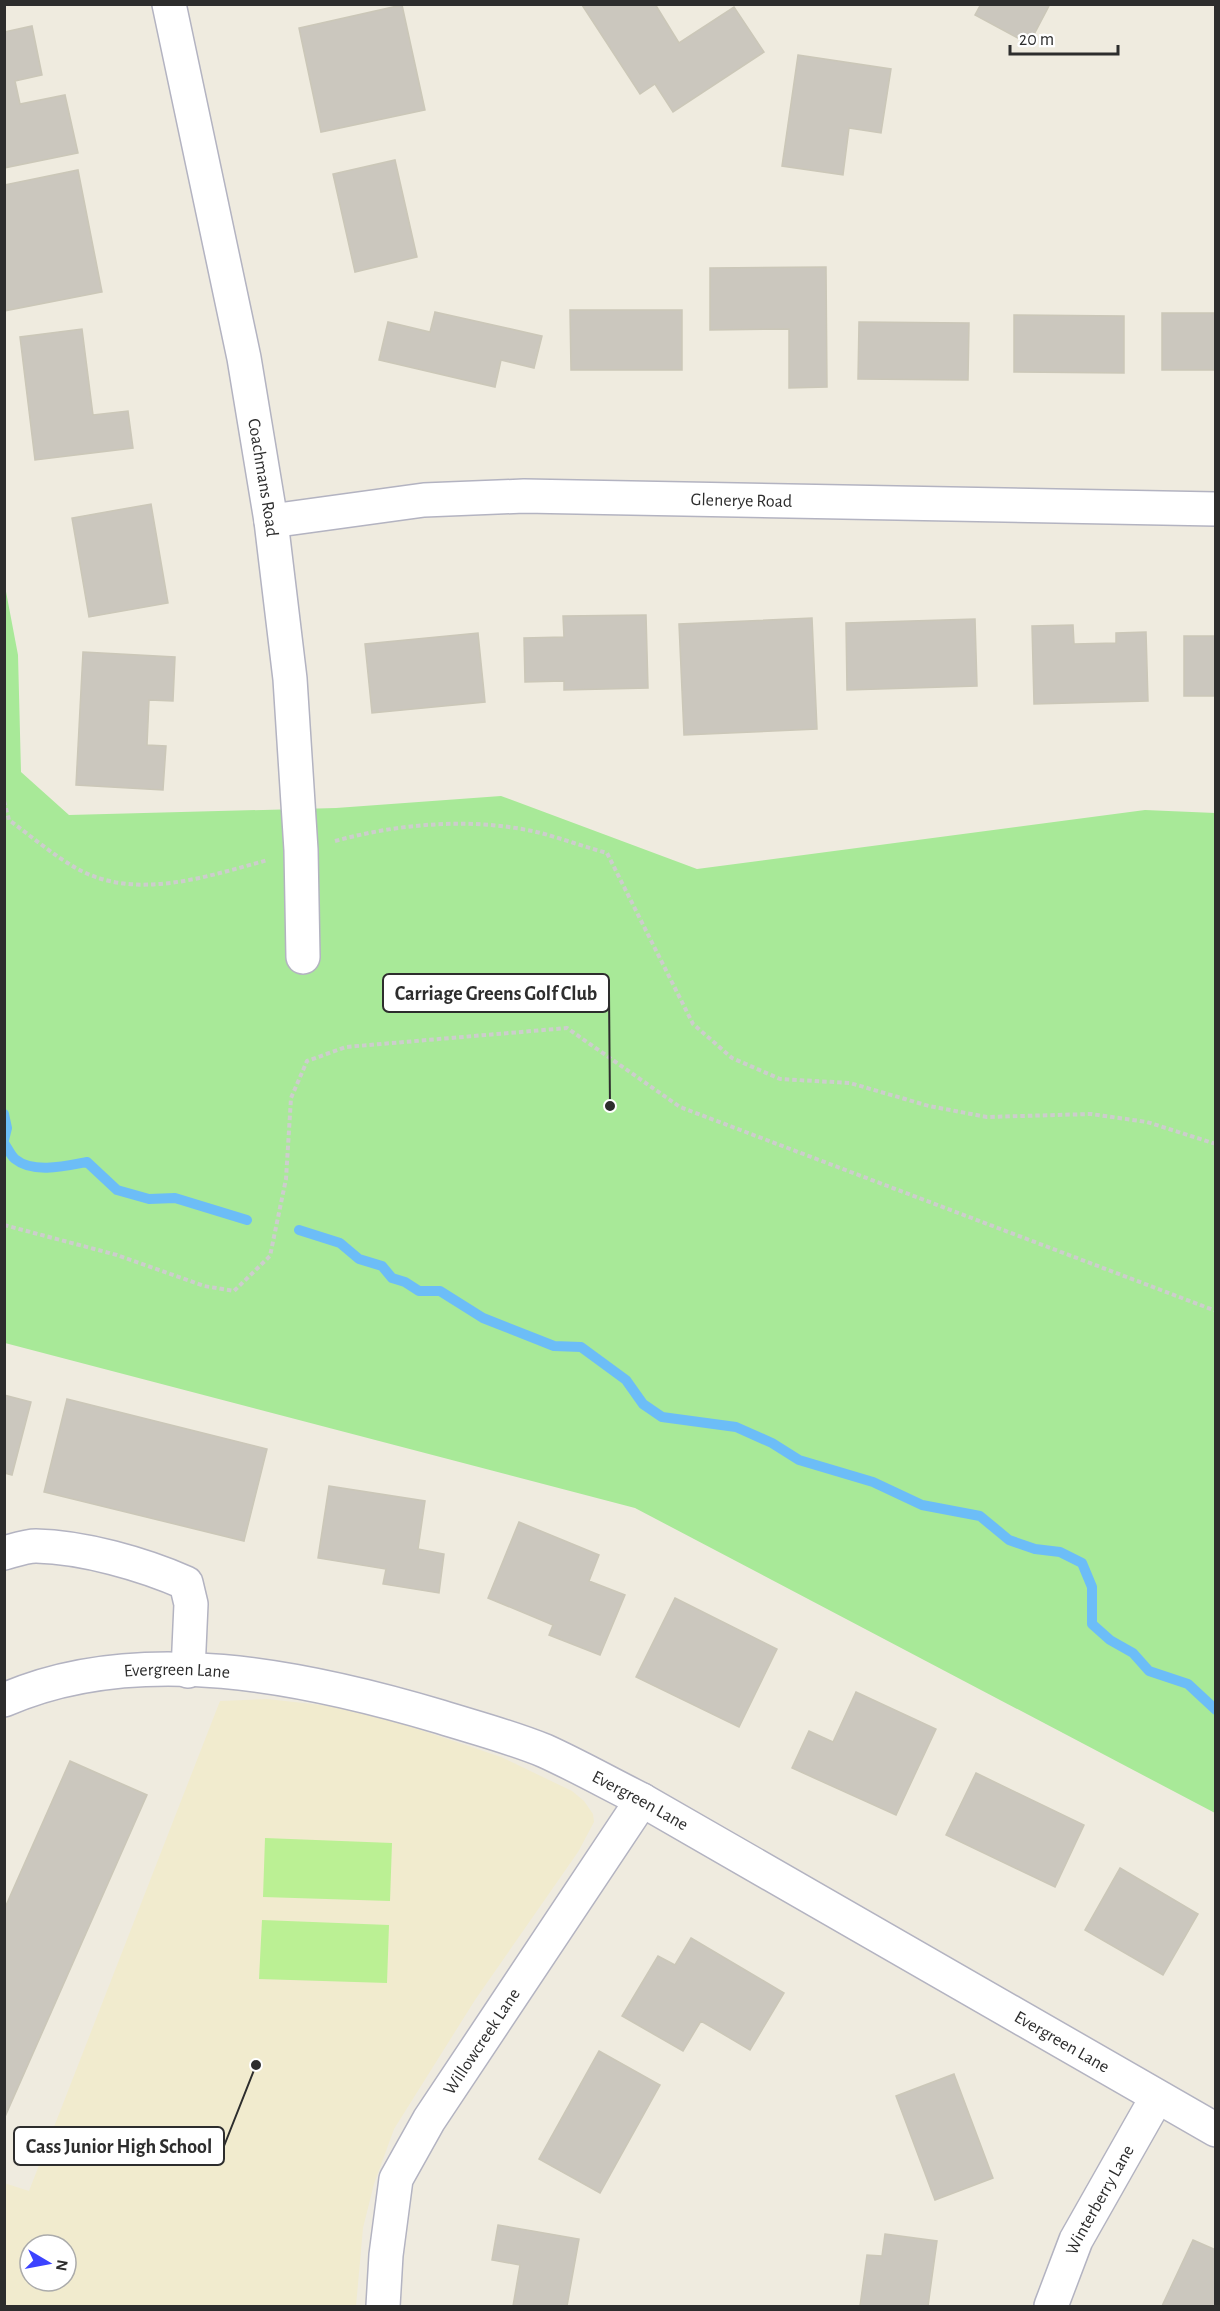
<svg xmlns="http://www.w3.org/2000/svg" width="1220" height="2311" font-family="'Alegreya Sans',sans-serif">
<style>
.education{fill:#f1ebce;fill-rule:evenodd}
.green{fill:#a8e998}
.pitch{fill:#bbf094}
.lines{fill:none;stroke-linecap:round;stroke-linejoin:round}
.stream{stroke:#6cbdf7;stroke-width:10}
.building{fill:#cbc7be;stroke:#cbc7b8;stroke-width:1.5}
.minor-casing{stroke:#b3b3c1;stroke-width:36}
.path{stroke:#cdcdcd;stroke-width:4;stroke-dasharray:4.5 3;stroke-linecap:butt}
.minor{stroke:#fff;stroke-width:33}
.labels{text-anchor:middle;stroke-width:6;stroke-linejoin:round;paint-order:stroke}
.street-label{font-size:18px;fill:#2d2d2d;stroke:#fff}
.leader{fill:none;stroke:#2d2d2d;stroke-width:2}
.callout-dot{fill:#2d2d2d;stroke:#fff;stroke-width:2}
.callout{fill:#fff;stroke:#2d2d2d;stroke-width:2}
.callout-label{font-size:20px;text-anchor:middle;font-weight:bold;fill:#2d2d2d}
</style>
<rect width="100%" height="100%" fill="#efebdf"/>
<!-- education -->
<path class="education" d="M267 1699 358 1709 501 1757 572 1791 584 1801 593 1814 594 1822 578 1852 475 2000 394 2129 374 2184 363 2228 356 2306H5L4 2183 29 2191 220 1701ZM30 2245H66V2281H30Z"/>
<!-- green -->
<path class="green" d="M4 581 18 655 21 772 69 815 336 808 501 796 697 869 1145 810 1215 813V1813L635 1508 5 1343Z"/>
<!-- pitch -->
<path class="pitch" d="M265 1838 392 1843 390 1901 263 1897Z
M262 1920 389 1925 387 1983 259 1979Z"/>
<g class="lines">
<!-- stream -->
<path class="stream" d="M4 1114 7 1128 4 1140
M4 1143C7 1147 11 1156 15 1159 33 1174 66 1166 87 1162L117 1190 149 1199 175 1198 247 1220
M299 1230 340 1243 359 1259 382 1266 392 1278 405 1282 419 1291H440L483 1318 554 1346 581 1347 626 1380 643 1404 662 1417 736 1427 772 1443 799 1460 873 1482 922 1505 980 1516 1009 1540 1035 1549 1060 1552 1082 1563 1092 1587V1624L1110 1640 1133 1653 1149 1671 1188 1684 1216 1710"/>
</g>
<!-- building -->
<path class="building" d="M655 4 679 43 734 7 764 52 673 112 655 84 640 94 582 5Z
M981 4H1050L1029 44 975 15Z
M402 5 425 110 321 132 299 28Z
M32 26 42 75 15 81 20 104 65 95 78 153 4 168V32Z
M798 55 891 69 881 133 849 128 843 175 782 166Z
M395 160 417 257 355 272 333 174Z
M78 170 102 292 4 311V185Z
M826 267 827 387 789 388V329L710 330V268Z
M570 310H682V370H571Z
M435 312 542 336 534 368 501 360 495 387 379 360 388 322 430 332Z
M1162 313H1216V370H1162Z
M1014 315 1124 316V373L1014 372Z
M859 322 969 323 968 380 858 379Z
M82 329 93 415 128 411 133 448 35 460 20 337Z
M151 504 168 603 89 617 72 518Z
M646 615 648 688 564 690V681L525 682 524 638 564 637 563 616Z
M812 618 817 729 684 735 679 624Z
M975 619 977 686 847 690 846 623Z
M1073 625 1074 644 1116 643V633L1146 632 1148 701 1034 704 1032 626Z
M478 633 485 702 372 713 365 644Z
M1184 636H1216V696H1184Z
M83 652 175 657 173 701 149 700 147 745 166 746 163 790 76 785Z
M4 1395 31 1402 12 1475 4 1473Z
M67 1399 267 1449 244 1541 44 1492Z
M329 1486 425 1501 418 1549 444 1554 439 1593 383 1584 386 1569 318 1558Z
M519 1522 599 1555 589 1581 625 1595 600 1655 549 1635 553 1625 488 1598Z
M675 1598 777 1649 739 1727 636 1677Z
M856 1692 936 1729 896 1815 792 1768 809 1731 833 1742Z
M70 1761 147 1795 4 2119V1910Z
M976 1773 1084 1825 1055 1887 946 1835Z
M1120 1868 1198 1914 1163 1975 1085 1930Z
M691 1938 784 1993 750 2050 701 2021 683 2051 622 2016 658 1956 675 1965Z
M599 2051 660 2085 600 2193 539 2159Z
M954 2074 993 2178 935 2200 896 2096Z
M498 2225 579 2239 567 2306H513L520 2265 492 2260Z
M885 2234 937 2241 928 2306H860L867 2255 882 2256Z
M1193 2240 1216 2250V2306H1162Z"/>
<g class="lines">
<defs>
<g id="minor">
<path id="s1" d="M169 4 244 358 271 521 290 679 301 850 303 957"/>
<path id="s2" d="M271 521 424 500 524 496 1216 509"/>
<path d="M4 1553C15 1550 26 1546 36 1546 83 1547 143 1564 186 1583L191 1604 188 1671"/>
<path id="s3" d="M4 1700C138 1641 307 1677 441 1717 476 1728 511 1737 545 1751 578 1766 610 1784 642 1800L1216 2130"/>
<path id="s4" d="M383 2306 386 2255 396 2179 429 2120 642 1800"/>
<path id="s5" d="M1051 2306 1076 2240 1157 2097"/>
</g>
</defs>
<!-- minor casing -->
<use href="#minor" class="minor-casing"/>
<!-- path -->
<path class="path" d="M4 801 9 820C31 836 53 855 76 868 135 902 208 876 268 860
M335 841C401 823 475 817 541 833 563 839 585 847 607 853L693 1024 732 1058 780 1079 850 1083 929 1106 987 1117 1091 1114 1147 1122 1216 1144
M4 1225 117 1255 204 1286 234 1291 270 1256 286 1179 291 1098 307 1061 346 1047 567 1028 680 1107 1216 1311"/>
<!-- minor -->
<use href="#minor" class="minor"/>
</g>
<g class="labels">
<!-- street labels -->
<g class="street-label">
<text dy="6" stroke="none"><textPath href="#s1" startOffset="483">Coachmans Road</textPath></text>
<text dy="6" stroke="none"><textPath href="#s2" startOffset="472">Glenerye Road</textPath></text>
<text dy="6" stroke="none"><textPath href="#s3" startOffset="177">Evergreen Lane</textPath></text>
<text dy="6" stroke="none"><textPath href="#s3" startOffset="663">Evergreen Lane</textPath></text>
<text dy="6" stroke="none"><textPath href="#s4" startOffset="290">Willowcreek Lane</textPath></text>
<text dy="6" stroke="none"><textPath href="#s3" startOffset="1149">Evergreen Lane</textPath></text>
<text dy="6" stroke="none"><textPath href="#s5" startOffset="117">Winterberry Lane</textPath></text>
</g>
</g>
<!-- callouts -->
<path class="leader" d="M610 1106L609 993M256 2065L224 2146"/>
<g class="callout-dot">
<circle cx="610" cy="1106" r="6"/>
<circle cx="256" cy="2065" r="6"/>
</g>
<g class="callout">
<rect x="383" y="974" width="226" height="38" rx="6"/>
<rect x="14" y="2127" width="210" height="38" rx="6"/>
</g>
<g class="callout-label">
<text x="496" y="1000">Carriage Greens Golf Club</text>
<text x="119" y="2153">Cass Junior High School</text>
</g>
<!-- border -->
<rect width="1220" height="2311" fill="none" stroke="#2d2d2d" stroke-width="12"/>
<!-- north arrow -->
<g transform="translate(48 2263) rotate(100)"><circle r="28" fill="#ffffff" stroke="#ababab" stroke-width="1.5"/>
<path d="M0-4.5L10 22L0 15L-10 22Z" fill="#3c43ff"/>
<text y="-9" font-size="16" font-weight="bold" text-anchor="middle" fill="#2d2d2d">N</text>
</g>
<!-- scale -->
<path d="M1010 45v9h108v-9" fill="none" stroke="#2d2d2d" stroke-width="3"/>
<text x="1019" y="45" font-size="18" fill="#2d2d2d" stroke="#ffffff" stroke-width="4.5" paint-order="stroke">20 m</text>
</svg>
